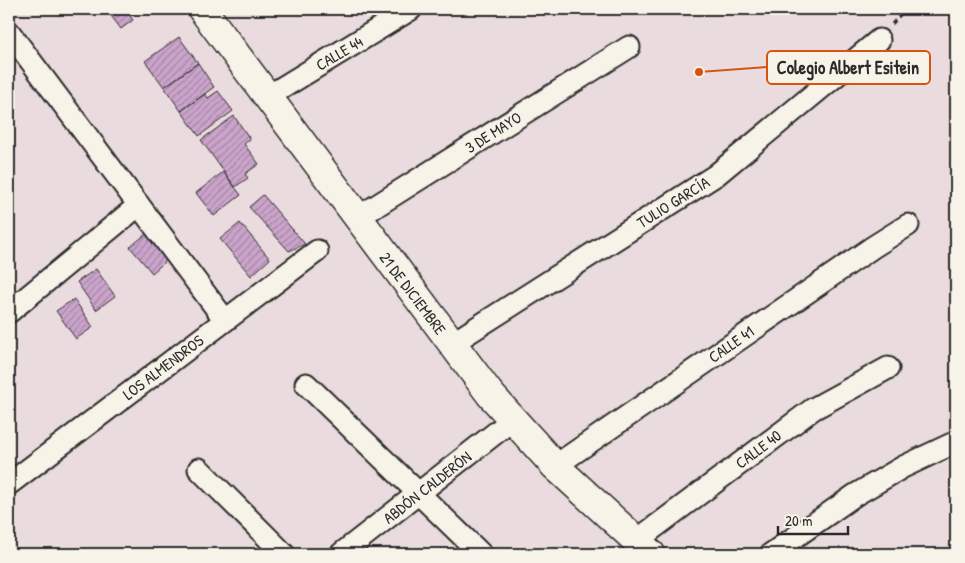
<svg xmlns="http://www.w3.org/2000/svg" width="965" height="563" font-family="'Patrick Hand',sans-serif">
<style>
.building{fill:url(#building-hatch);stroke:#2b2b2b}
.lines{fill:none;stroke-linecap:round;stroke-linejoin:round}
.street-casing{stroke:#2b2b2b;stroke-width:25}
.secondary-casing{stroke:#2b2b2b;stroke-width:31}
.path{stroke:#2b2b2b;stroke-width:3;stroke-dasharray:5 4;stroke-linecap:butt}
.street{stroke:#f7f3e8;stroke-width:21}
.secondary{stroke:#f7f3e8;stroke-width:28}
.labels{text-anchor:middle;stroke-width:4;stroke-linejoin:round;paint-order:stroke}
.street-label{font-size:16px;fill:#2b2b2b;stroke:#f7f3e8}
.leader{fill:none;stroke:#d5540f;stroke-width:2}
.callout-dot{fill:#d5540f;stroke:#f7f3e8;stroke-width:2}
.callout{fill:#f7f3e8;stroke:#d5540f;stroke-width:2}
.callout-label{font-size:18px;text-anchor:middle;font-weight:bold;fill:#2b2b2b}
</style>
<defs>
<pattern id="building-hatch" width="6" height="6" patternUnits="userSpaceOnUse" patternTransform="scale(1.25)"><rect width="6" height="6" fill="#cba4cb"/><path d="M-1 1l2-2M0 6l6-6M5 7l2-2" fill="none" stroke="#a586a5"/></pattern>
</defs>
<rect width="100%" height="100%" fill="#eadbdf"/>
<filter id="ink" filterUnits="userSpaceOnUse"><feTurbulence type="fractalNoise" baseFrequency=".02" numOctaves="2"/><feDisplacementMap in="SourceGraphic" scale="10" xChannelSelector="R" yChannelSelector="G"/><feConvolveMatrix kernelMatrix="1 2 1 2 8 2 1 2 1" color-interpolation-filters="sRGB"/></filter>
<g filter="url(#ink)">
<!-- building -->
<path class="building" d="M106 9H141L130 16 133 20 121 29Z
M179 37 198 63 164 87 145 61Z
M198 63 214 87 181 111 164 87Z
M218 91 233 111 199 136 181 111 205 94 208 98Z
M234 116 250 139 244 144 259 164 245 174 248 178 235 187 201 140Z
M223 172 241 195 214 216 196 193Z
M263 195 305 244 289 251 249 207Z
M240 223 270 259 251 276 220 239Z
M146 234 168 259 152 273 130 247Z
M96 269 115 296 96 310 77 282Z
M74 299 93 327 76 339 56 311Z"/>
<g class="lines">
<defs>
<path id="street" d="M9 32 225 320
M267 97 411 9
M357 218 629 47
M9 312 139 205
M451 344 716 175 879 40
M306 384 481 554
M555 466 873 247 908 225
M199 469 284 554
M9 484 317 251
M636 541 813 409 888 368
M341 554 512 420
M771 554 855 495 903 467 956 442"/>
<path id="secondary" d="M202 9 490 394 555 466 651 554"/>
</defs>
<!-- street casing -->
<use href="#street" class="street-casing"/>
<!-- secondary casing -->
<use href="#secondary" class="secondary-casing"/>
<!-- path -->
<path class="path" d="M892 24 905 9"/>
<!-- street -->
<use href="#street" class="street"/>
<!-- secondary -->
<use href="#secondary" class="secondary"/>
</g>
</g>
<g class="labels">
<!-- street labels -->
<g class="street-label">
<text transform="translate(339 53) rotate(-31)" y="6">CALLE 44</text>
<text transform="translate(493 132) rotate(-32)" y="6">3 DE MAYO</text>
<text transform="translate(673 202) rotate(-32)" y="6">TULIO GARCÍA</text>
<text transform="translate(413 293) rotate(53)" y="6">21 DE DICIEMBRE</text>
<text transform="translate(731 344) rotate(-35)" y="6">CALLE 41</text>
<text transform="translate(163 367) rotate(-37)" y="6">LOS ALMENDROS</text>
<text transform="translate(758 449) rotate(-37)" y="6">CALLE 40</text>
<text transform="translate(427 487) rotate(-38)" y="6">ABDÓN CALDERÓN</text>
</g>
</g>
<!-- callouts -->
<path class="leader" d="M699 72L767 67"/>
<circle class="callout-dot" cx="699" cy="72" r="5"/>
<rect class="callout" x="767" y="51" width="163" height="33" rx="5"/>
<g class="callout-label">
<text x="848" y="74">Colegio Albert Esitein</text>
</g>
<!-- margin -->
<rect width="965" height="563" fill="none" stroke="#f7f3e8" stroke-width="30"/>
<rect x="15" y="15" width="935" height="533" fill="none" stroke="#2b2b2b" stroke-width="2" filter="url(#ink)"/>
<!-- scale -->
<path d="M778 526v8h70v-8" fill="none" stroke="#2b2b2b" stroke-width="2.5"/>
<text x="785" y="526" font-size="15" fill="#2b2b2b" stroke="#f7f3e8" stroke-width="4" paint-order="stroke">20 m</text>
</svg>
